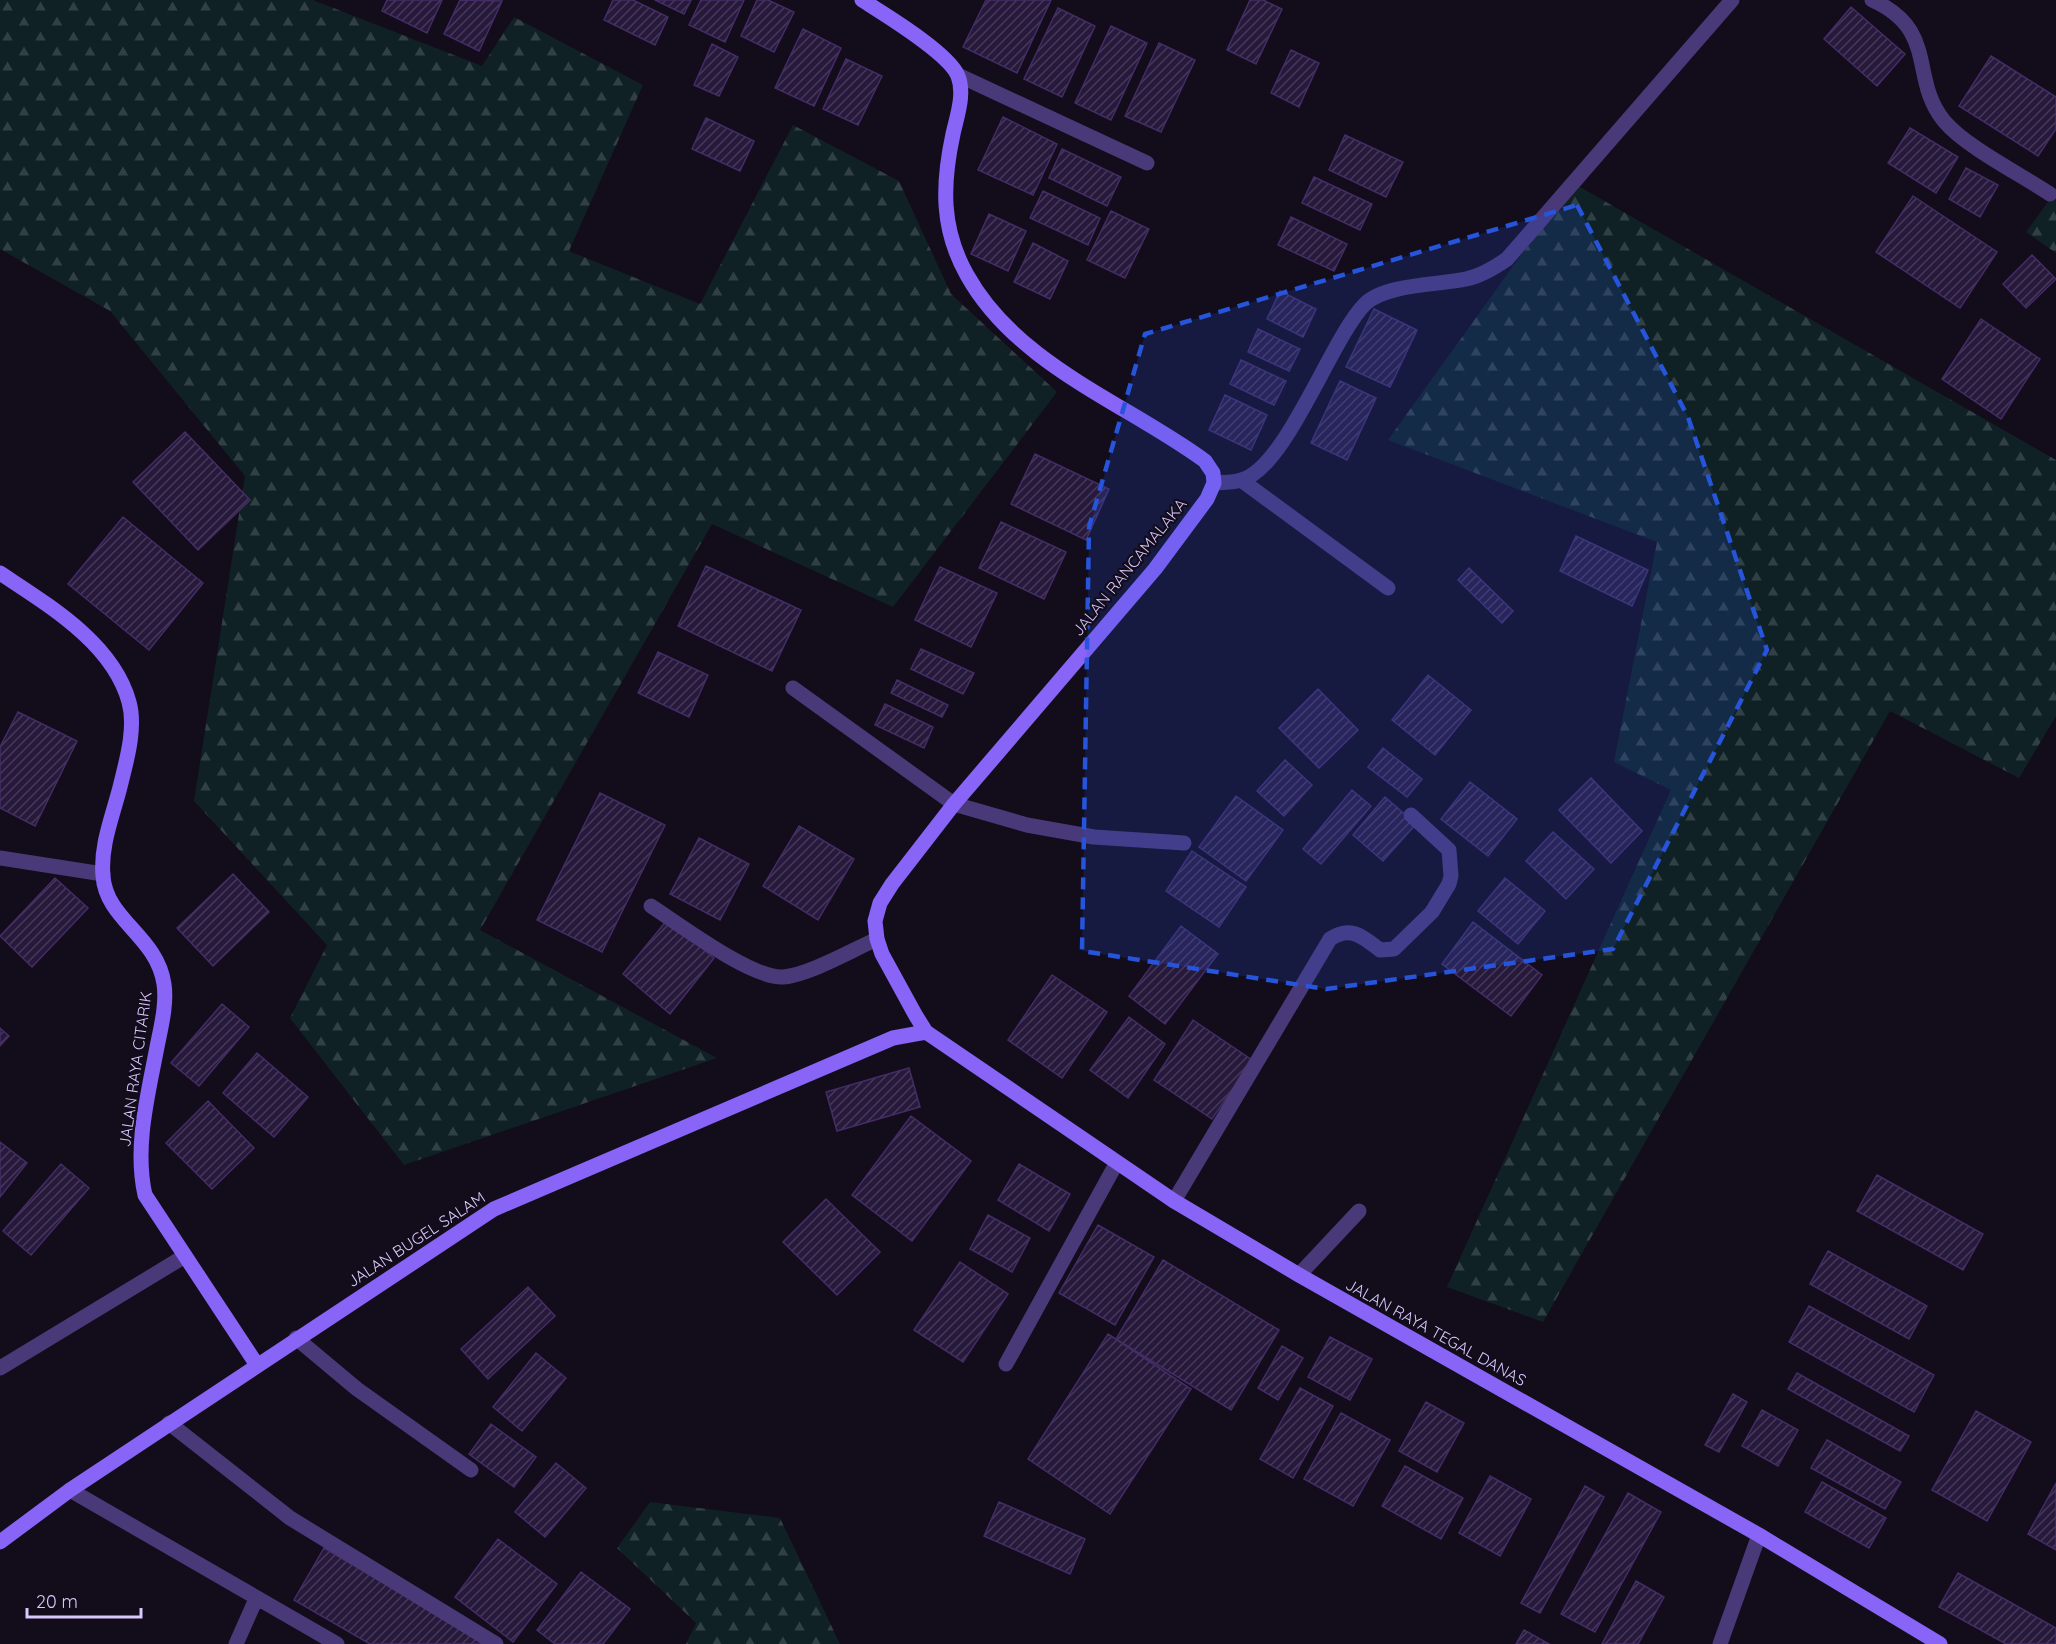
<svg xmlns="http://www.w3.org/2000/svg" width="2056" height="1644" font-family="Quicksand,sans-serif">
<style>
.forest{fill:url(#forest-firs)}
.building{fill:url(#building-hatch);stroke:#442c66;stroke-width:1.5}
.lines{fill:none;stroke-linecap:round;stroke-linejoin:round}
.lane{stroke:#493978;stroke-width:15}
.street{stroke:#493978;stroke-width:15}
.secondary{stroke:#8864f7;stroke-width:15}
.marked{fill:#2654da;fill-opacity:0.2;stroke:#2654da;stroke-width:4.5;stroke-dasharray:12 8;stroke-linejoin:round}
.labels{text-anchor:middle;stroke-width:4.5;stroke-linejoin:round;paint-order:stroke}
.street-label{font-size:16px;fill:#d9c8fc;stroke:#120c1b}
</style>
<defs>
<pattern id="forest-firs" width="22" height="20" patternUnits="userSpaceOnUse" patternTransform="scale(1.5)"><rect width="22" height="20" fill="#0f2124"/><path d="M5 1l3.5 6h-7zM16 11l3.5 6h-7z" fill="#314045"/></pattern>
<pattern id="building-hatch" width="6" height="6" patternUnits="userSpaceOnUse" patternTransform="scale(1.5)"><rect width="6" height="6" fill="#27193b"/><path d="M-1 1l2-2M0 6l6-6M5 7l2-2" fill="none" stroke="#463958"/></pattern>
</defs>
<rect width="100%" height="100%" fill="#120c1b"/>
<!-- forest -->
<path class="forest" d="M0 0H313L482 66 514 17 643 85 569 251 700 304 793 125 899 181 951 294 1057 392 893 607 712 524 480 930 717 1058 404 1165 290 1018 327 945 194 801 245 476 110 311 0 249Z
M1573 183 2056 460V716L2019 778 1890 711 1543 1322 1447 1287 1671 790 1614 762 1657 542 1388 440Z
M2056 191V253L2026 232Z
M650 1502 780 1518 840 1644H686L696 1623 617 1548Z"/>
<!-- building -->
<path class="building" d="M387 0H442L427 33 382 11Z
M460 0 502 1 479 51 444 34Z
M613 0H633L668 17 655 45 604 20Z
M655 0H691L684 14Z
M701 0H744L725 42 689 25Z
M757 0H768L794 12 774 52 741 36Z
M986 0H1051L1017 73 963 47Z
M1250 0H1263L1282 9 1256 64 1227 50Z
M1851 7 1905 54 1877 86 1824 39Z
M1058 8 1095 26 1062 97 1024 79Z
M1111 26 1147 43 1111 120 1075 103Z
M803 29 841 48 814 106 775 88Z
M1159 43 1195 60 1161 132 1125 116Z
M712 44 738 57 719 96 694 85Z
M1291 50 1319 63 1299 107 1271 93Z
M1991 56 2056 97V129L2038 156 1959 106Z
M846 59 882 76 858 125 823 109Z
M1003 117 1057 144 1033 195 978 170Z
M706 118 754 141 740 171 692 149Z
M1910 128 1958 157 1936 193 1888 163Z
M1345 135 1403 162 1386 197 1329 170Z
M1062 149 1121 177 1107 206 1049 178Z
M1966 168 1998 185 1980 217 1949 199Z
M1314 177 1372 204 1360 230 1302 203Z
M1043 191 1100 218 1088 245 1030 218Z
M1913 196 1997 252 1960 308 1876 252Z
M1111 211 1149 229 1125 278 1087 260Z
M989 214 1026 231 1008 271 971 254Z
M1291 217 1347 244 1334 271 1278 245Z
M1033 243 1068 261 1050 299 1014 282Z
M2032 255 2056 279 2026 308 2003 284Z
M1280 291 1316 309 1303 337 1267 319Z
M1374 309 1417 330 1390 387 1346 367Z
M1981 319 2040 359 2001 419 1942 379Z
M1258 329 1300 349 1289 371 1248 352Z
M1241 360 1286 381 1274 405 1230 384Z
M1340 381 1376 398 1347 460 1311 443Z
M1225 395 1267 415 1251 450 1209 430Z
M185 432 250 500 198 550 133 482Z
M1035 454 1109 489 1086 540 1011 504Z
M123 517 203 583 149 650 68 584Z
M1001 522 1066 552 1044 599 979 568Z
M1576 536 1648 570 1632 606 1560 571Z
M706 566 801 610 772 671 678 626Z
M940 567 997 593 971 647 915 620Z
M1469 568 1513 611 1502 623 1458 580Z
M921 649 974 673 963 694 911 669Z
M658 652 708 675 689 717 638 693Z
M1428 675 1471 710 1435 755 1392 720Z
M897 680 948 705 942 717 891 693Z
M1318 689 1358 730 1319 768 1279 728Z
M885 704 933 727 924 748 875 725Z
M18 712 77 741 35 826 0 808V747Z
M1383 748 1422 779 1407 797 1368 767Z
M1285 760 1312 785 1284 816 1257 791Z
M1591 778 1642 831 1611 863 1559 810Z
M1470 782 1517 819 1488 856 1441 819Z
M1352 790 1371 806 1321 864 1303 849Z
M600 793 665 825 602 952 537 920Z
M1236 796 1283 830 1246 881 1199 847Z
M1385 797 1416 824 1383 861 1353 835Z
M799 826 854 859 818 920 763 886Z
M1553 832 1594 869 1566 899 1526 861Z
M699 838 749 864 720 920 670 894Z
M1192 851 1246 887 1219 927 1166 891Z
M233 874 269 912 213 966 177 928Z
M55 878 88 908 32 967 0 936Z
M1505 878 1545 911 1518 944 1478 911Z
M667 920 714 958 670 1014 623 974Z
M1473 922 1542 975 1511 1016 1442 964Z
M1181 926 1218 954 1165 1024 1129 996Z
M1052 975 1107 1012 1062 1078 1008 1040Z
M222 1004 249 1027 199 1086 171 1063Z
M1129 1017 1165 1044 1128 1098 1090 1070Z
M1193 1020 1252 1060 1212 1119 1154 1080Z
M0 1028 9 1036 0 1046Z
M257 1053 308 1097 274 1137 223 1093Z
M909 1068 920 1107 837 1131 826 1092Z
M208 1101 254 1148 212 1189 166 1143Z
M911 1116 971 1161 912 1241 852 1195Z
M0 1142 27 1163 0 1197Z
M61 1164 89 1188 31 1255 3 1231Z
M1019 1164 1070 1194 1049 1231 998 1200Z
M1877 1175 1983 1234 1963 1270 1857 1211Z
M826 1199 880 1252 837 1295 783 1242Z
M988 1215 1030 1238 1012 1272 970 1249Z
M1098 1225 1154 1257 1115 1325 1059 1293Z
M1828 1251 1927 1306 1909 1339 1810 1284Z
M1163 1260 1279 1330 1231 1410 1116 1339Z
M960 1262 1008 1294 963 1362 914 1330Z
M528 1287 555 1316 488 1379 461 1349Z
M1809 1306 1934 1375 1914 1412 1789 1342Z
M1108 1334 1191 1389 1110 1514 1028 1459Z
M1330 1337 1372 1359 1350 1400 1308 1377Z
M1282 1346 1303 1358 1278 1400 1258 1388Z
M536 1353 566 1378 522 1431 493 1407Z
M1797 1373 1909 1436 1900 1451 1788 1389Z
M1300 1388 1333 1406 1293 1478 1260 1459Z
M1733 1394 1747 1402 1719 1452 1705 1445Z
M1426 1402 1464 1423 1437 1472 1399 1451Z
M1762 1410 1798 1430 1778 1466 1742 1446Z
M1976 1411 2031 1442 1987 1521 1932 1490Z
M1341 1413 1390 1440 1353 1506 1304 1479Z
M491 1424 536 1457 514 1487 469 1454Z
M1827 1440 1901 1482 1885 1509 1811 1468Z
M556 1463 586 1488 545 1537 515 1512Z
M1405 1466 1463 1498 1441 1539 1382 1506Z
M1490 1476 1531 1499 1500 1556 1459 1533Z
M1822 1482 1886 1518 1869 1548 1805 1512Z
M2056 1483V1550L2028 1534Z
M1585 1486 1604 1497 1540 1613 1521 1603Z
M1628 1493 1661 1512 1595 1632 1561 1614Z
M999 1502 1085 1539 1070 1574 984 1536Z
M498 1539 557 1584 513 1642 455 1597Z
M324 1548 487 1644H370L294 1600Z
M581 1572 630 1609 603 1644H555L537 1630Z
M1958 1573 2056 1628V1644H2006L1939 1607Z
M1636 1581 1664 1597 1638 1644H1602Z
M1524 1630 1549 1644H1516Z"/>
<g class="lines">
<!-- lane -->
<path class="lane" d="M1299 1275 1359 1211"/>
<!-- street -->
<path class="street" d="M1872 0C1939 30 1909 78 1944 121 1966 147 2020 174 2050 194
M958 75 1147 163
M1241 480 1388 588
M1214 483C1223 482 1233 483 1241 480 1286 469 1331 338 1365 304 1385 284 1439 285 1466 279 1481 276 1494 268 1507 259L1732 0
M793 688 954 804 1027 825 1094 837 1184 843
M0 858 103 874
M651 906C679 924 752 979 783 977 809 975 852 950 877 939
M1174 1201 1330 939C1351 925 1363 937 1380 950L1394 949 1432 912 1449 884 1451 876 1449 850 1411 815
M296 1338 357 1389 471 1470
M1006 1364 1116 1164
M0 1368 185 1256
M169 1423 290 1518 496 1644
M70 1490 337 1644
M236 1644 256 1599
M1720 1644 1759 1535"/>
<!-- secondary -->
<path class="secondary" d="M862 0C884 14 949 53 958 76 965 94 957 116 953 134 942 185 941 229 967 275 1017 365 1126 403 1205 461L1213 473 1214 483 1207 499 1155 569 954 804 892 884 880 903 875 921 877 939 882 954 916 1016 926 1032 1174 1201 1299 1275 1759 1535 1940 1644
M0 573C48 605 113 643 129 702 136 727 127 759 121 783 114 813 100 844 103 876 106 920 157 936 164 984 167 1004 161 1027 157 1047 148 1095 134 1147 145 1195L257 1365
M0 1542 70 1490 494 1209 893 1038 926 1032"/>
</g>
<!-- marked area -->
<path class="marked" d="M1577 205 1688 417 1767 650 1613 949 1326 989 1082 951 1089 527 1145 334Z"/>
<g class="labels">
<!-- street labels -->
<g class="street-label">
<text transform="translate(1129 567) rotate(-51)" y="6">JALAN RANCAMALAKA</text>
<text transform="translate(135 1069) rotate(-82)" y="6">JALAN RAYA CITARIK</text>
<text transform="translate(416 1239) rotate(-33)" y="6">JALAN BUGEL SALAM</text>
<text transform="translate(1436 1332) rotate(29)" y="6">JALAN RAYA TEGAL DANAS</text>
</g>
</g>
<!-- scale -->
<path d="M27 1608v9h114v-9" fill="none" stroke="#d9c8fc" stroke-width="3"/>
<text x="36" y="1608" font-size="18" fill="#d9c8fc" stroke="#120c1b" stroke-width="4.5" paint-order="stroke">20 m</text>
</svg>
